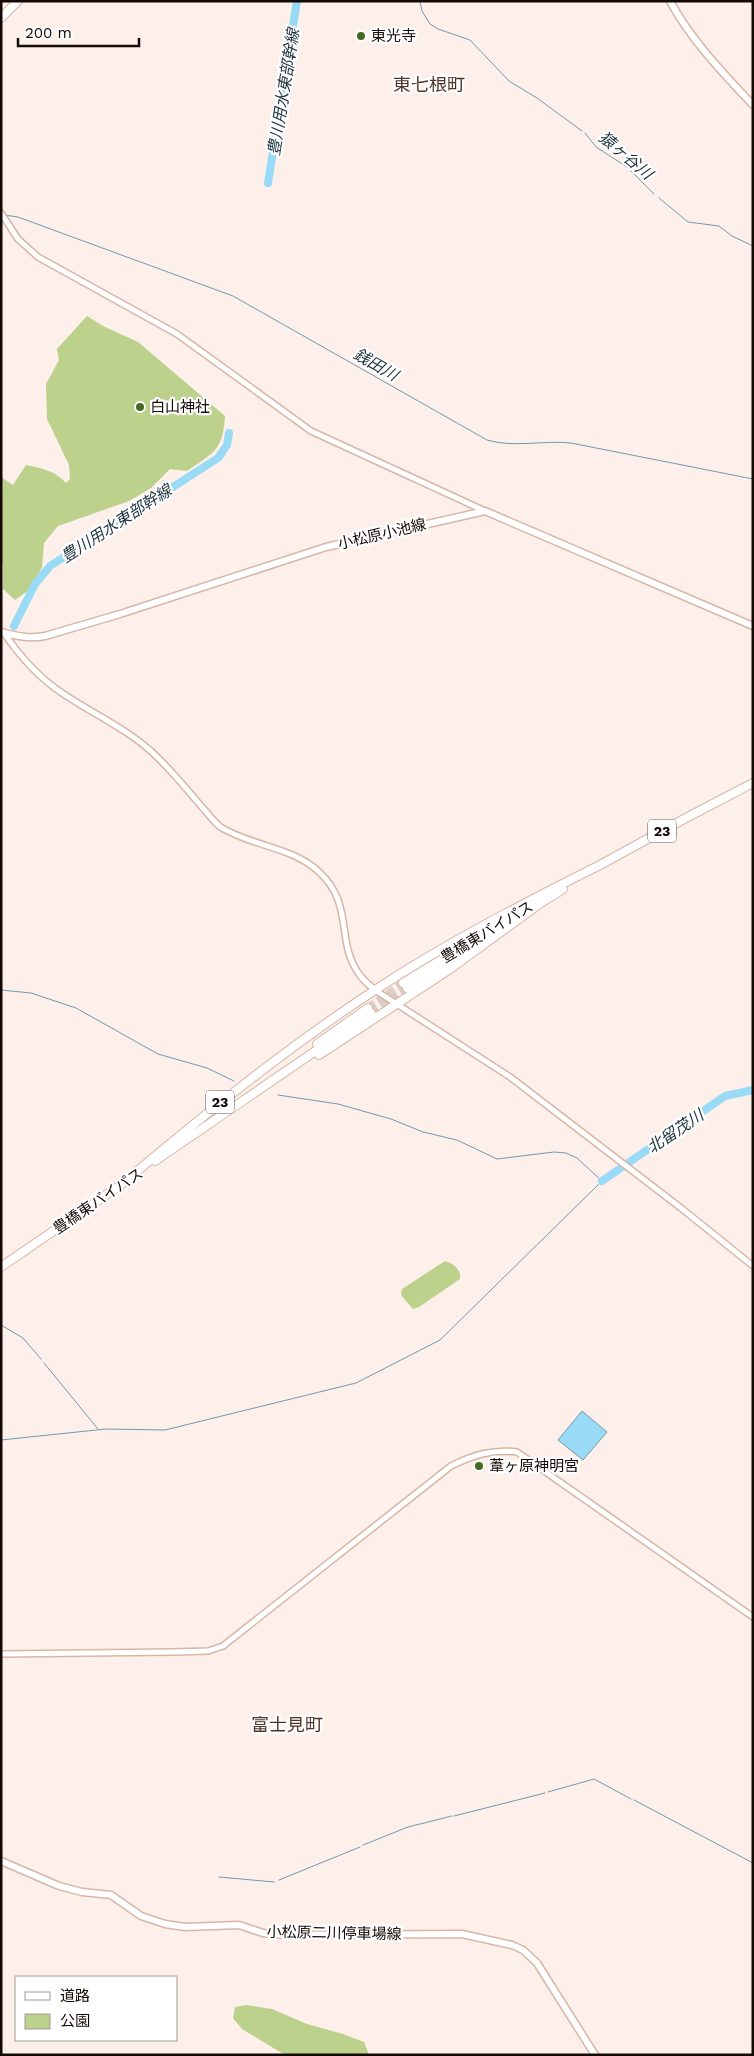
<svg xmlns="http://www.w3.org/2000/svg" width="754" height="2056" font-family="'Work Sans','Noto Sans JP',sans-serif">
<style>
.green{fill:#bcd18c}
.water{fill:#99daf7;stroke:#719bae}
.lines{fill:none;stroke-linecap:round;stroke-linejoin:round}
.stream{stroke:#719bae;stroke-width:1}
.river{stroke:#99daf7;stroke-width:8}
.highway-tunnel{stroke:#daccc7;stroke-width:8;stroke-dasharray:8 4;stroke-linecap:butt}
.minor-casing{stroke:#d7b6a7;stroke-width:8}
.major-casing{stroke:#d7b6a7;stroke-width:9}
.highway-casing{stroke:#d7b6a7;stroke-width:10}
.minor{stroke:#fff;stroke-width:5}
.major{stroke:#fff;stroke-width:6}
.highway{stroke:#fff;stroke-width:8}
.poi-dot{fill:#446922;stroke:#fff;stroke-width:2}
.labels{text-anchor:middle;stroke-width:4.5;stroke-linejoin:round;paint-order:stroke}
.shield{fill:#fff;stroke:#5a5350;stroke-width:1}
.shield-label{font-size:14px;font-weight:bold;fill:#140905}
.poi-label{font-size:15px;fill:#140905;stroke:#fff;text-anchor:start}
.street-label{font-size:15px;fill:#140905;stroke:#fff}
.water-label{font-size:16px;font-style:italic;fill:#1f343e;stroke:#fff}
.quarter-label{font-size:18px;fill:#4f3528;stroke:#fff}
</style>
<rect width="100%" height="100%" fill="#fdefe9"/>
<!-- green -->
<path class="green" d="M87 316 103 326 138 342 225 416C223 451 213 453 187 471L170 469 151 488 129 501 58 526 44 543 42 567 32 588 15 600 3 589V565L1 564V477L13 485 26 465C42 468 55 471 66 483L70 479 69 465 47 419 46 384 59 360 57 349Z
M445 1261C454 1264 461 1269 460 1279L419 1307 413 1309 401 1295 402 1289Z
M246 2005 272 2009 307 2024 343 2034 364 2042 369 2055H285L242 2029 233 2018 235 2007Z"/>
<!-- water -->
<path class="water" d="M582 1411 607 1432 583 1460 558 1440Z"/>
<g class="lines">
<!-- stream -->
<path class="stream" d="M420 1 422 11 430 24 438 29 470 40 509 81 537 98 582 131
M585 133 596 147 627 167 654 194
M659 198 688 222 719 226 732 236 753 246
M4 215 18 217 233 296 487 440C513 448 544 440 571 443L753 479
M1 990 31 993 76 1008 158 1054 207 1068 234 1081
M1 1325 23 1338 41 1359
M44 1363 98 1429
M1 1440 106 1429 165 1430 356 1383 440 1340 602 1181 577 1158 566 1153 554 1152 497 1159 457 1140 423 1132 391 1119 338 1104 278 1095
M548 1792 594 1779 631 1799
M634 1800 753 1863
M454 1816 545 1793
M363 1845 408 1827 452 1816
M219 1877 274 1882
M279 1880 360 1847"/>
<!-- river -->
<path class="river" d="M268 183 297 1
M14 626 35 584 50 566 218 458 227 445 229 433
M602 1181 725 1096 753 1090"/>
<!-- highway-tunnel -->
<path class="highway-tunnel" d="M368 1008 403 983
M371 1013 407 988"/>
<defs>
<path id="minor" d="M1 213 18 239 38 257 177 334 311 431 485 511
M4 633C17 652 36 674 55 688 86 711 124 726 153 753 170 769 186 788 201 806 208 813 214 823 222 828 252 846 292 847 318 871 355 904 335 941 359 974 363 980 369 985 375 990L510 1077 681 1208 753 1266
M1 1654 174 1652 208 1651 223 1646 451 1466C473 1455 493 1449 517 1452L753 1617"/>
<path id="major" d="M670 1C691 40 723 73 753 105
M1 632C17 636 29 639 45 636L120 614 326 547 485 511 753 626
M1 1861 59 1886 82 1892 111 1895 141 1916 165 1924 185 1927 239 1925 263 1933 292 1935 462 1934 512 1945 523 1950 537 1963 595 2055"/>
<path id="highway" d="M1 18 18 1
M600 865 684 819 753 783
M539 904 563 889
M403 983 534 904
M407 988 448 961
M317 1044 368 1008
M319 1055 450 969 542 902
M155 1161 371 1013
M117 1188C200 1118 285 1049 375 990 448 942 526 902 604 863
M1 1267 119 1186"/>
</defs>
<!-- minor casing -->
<use href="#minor" class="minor-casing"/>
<!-- major casing -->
<use href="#major" class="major-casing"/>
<!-- highway casing -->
<use href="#highway" class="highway-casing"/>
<!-- minor -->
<use href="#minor" class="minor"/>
<!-- major -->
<use href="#major" class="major"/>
<!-- highway -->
<use href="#highway" class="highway"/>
</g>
<!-- markers -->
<g class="poi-dot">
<circle cx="361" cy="36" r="5"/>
<circle cx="140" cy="407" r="5"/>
<circle cx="479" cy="1466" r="5"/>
</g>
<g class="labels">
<!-- shield labels -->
<g class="shield">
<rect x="648" y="819.5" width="28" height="23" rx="4"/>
<rect x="206" y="1090.5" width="28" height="23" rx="4"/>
</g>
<g class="shield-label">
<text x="662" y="836">23</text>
<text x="220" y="1107">23</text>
</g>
<!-- poi labels -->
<g class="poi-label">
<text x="371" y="41">東光寺</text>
<text x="150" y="412">白山神社</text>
<text x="489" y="1471">葦ヶ原神明宮</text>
</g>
<!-- street labels -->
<g class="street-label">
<text transform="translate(382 534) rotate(-13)" y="5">小松原小池線</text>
<text transform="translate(487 932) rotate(-31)" y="5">豊橋東バイパス</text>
<text transform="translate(98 1201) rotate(-34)" y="5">豊橋東バイパス</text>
<text transform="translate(334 1933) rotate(1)" y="5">小松原二川停車場線</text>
</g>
<!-- water labels -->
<g class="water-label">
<text transform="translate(283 92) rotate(-81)" y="6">豊川用水東部幹線</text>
<text transform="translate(626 155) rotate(40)" y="6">猿ヶ谷川</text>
<text transform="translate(376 364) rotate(30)" y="6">銭田川</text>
<text transform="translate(116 523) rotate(-33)" y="6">豊川用水東部幹線</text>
<text transform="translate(675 1131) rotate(-34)" y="6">北留茂川</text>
</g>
<!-- quarter labels -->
<g class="quarter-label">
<text x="429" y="91">東七根町</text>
<text x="287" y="1731">富士見町</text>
</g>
</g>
<!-- border -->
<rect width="754" height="2056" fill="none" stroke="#140905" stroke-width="5"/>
<!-- legend -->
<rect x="15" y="1976" width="162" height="65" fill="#ffffff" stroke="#a19d9b"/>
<rect x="25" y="1992" width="25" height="8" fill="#ffffff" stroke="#a19d9b"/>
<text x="60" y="2001" font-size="15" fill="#140905">道路</text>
<rect x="25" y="2014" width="25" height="15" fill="#bcd18c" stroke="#a19d9b"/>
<text x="60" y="2026" font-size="15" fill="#140905">公園</text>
<!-- scale -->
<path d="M18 38v8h121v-8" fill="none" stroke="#140905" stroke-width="2.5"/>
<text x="25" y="38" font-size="15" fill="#140905" stroke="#ffffff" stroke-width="4" paint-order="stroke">200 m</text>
</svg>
